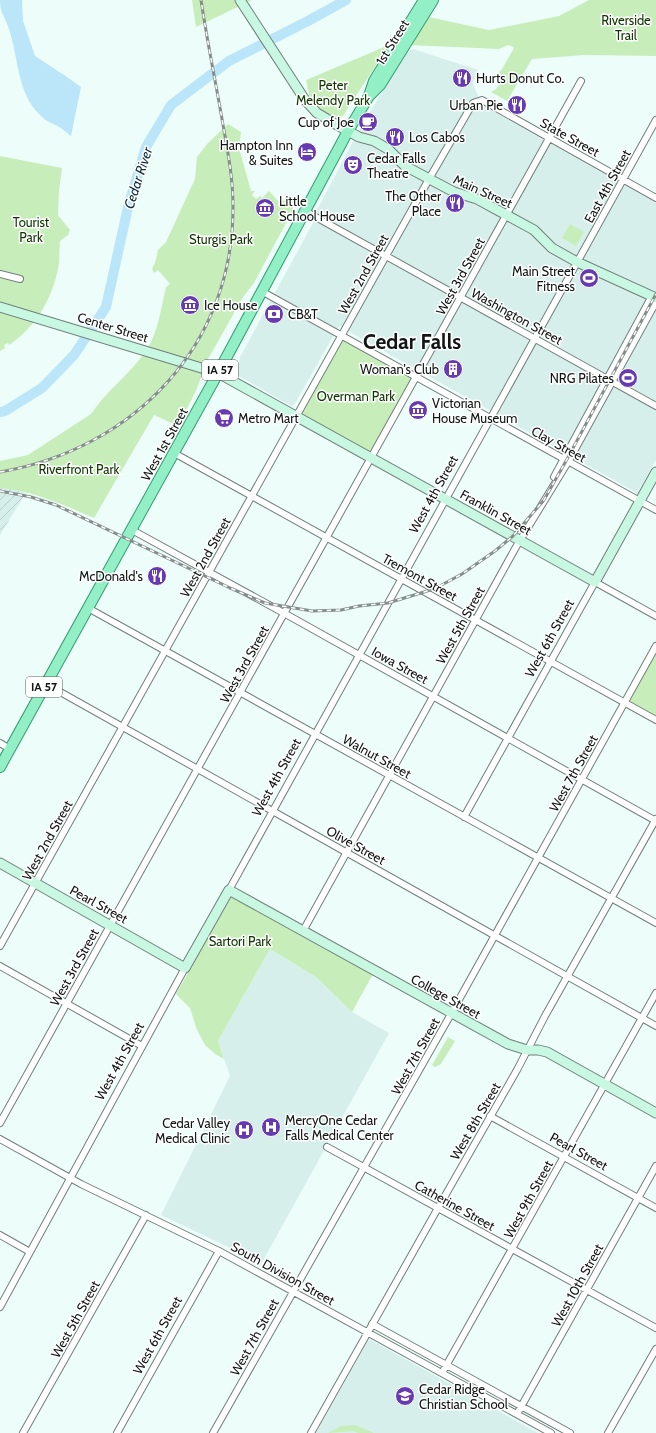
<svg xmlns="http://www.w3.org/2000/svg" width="656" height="1433" font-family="Cabin,sans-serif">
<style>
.built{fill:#d7efea}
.industrial{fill:url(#industrial-furrows)}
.green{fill:#c7eeba}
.water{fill:#bbe5f8}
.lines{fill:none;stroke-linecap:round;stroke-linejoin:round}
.river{stroke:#bbe5f8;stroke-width:10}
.street-casing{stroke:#717f7c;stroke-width:8}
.secondary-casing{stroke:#717f7c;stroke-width:11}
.primary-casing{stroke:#359c6f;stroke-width:12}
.street{stroke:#fff;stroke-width:6}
.secondary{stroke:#c8f7e2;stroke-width:9}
.primary{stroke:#92efc6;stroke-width:10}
.rail-casing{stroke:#848e8c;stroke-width:3}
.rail{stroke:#fff;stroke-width:1.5;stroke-dasharray:4.5;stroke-linecap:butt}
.labels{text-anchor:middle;stroke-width:3;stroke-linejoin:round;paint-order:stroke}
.shield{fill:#fff;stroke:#585c5b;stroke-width:1}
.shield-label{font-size:12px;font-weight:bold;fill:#111615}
.park-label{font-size:13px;fill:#103500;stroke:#fff}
.street-label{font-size:13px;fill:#111615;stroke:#fff}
.poi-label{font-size:13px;fill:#111615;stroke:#fff;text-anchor:start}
.water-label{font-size:14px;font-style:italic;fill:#0d2f3d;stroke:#fff}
.town-label{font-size:21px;font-weight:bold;fill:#111615;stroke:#fff}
</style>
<defs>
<pattern id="industrial-furrows" width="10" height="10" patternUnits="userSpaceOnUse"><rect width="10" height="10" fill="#d7efea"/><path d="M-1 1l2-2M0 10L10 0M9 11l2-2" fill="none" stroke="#b8ccc8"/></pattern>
</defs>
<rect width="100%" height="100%" fill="#edfdfa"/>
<!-- built -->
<path class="built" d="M413 49 478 70 473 84 482 105 656 203V460L637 493 339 326 293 407 237 375 240 357 313 223 317 210 359 130 406 53Z
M270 949 316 977 352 1012 389 1033 260 1266 228 1247 161 1215 230 1076 218 1041Z
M369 1339 454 1386 538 1433H316Z"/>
<!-- industrial -->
<path class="industrial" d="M0 486 26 493 0 535Z"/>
<!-- green -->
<path class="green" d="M192 0H252L196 27Z
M589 0H656V56L585 55 532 59 507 101 491 92C500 88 503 81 499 72L502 69 514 48 513 47 508 45 499 49 409 45 424 16 489 30 559 16Z
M389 45 343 116C334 121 314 109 311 100 308 94 308 87 306 80Z
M228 124 241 132 239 148 251 191H255L252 195 256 199 260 196 262 198 269 191 279 202 282 199 294 208 254 283 243 297 203 368 204 369 196 391 178 426 154 415 94 518C64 505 33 491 0 488V461L28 455 91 414C106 391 130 374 146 351 158 333 161 308 166 287L170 284 158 270 154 273 152 269 155 263 158 250 166 242 195 179 197 157 207 144Z
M0 156 62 168 59 191 58 215 70 230 68 235 60 241C59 250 60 260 58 269 52 299 35 328 9 345L8 343 4 345 5 348 0 351Z
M570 224 584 232 576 246 562 238Z
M341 336 416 377 371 458 296 416Z
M656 646V720L624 703Z
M232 896 373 974 352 1012 316 977 270 949 218 1041 224 1059 215 1054 205 1045 197 1030 190 1008 176 994Z
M448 1037 455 1041 441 1064 435 1067 432 1065Z
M355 1425 374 1433H358L353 1431 328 1433 341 1426Z"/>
<!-- water -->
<path class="water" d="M0 0H22L23 21 35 56 64 75 81 87 71 136C67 133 63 129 59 127 52 123 45 121 40 115 16 92 19 56 8 26 4 15 0 13 0 0Z"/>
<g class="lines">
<!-- river -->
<path class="river" d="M0 412 5 411 42 388 74 355 106 307 128 207 146 147 171 105 229 61 308 21 346 0"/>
<defs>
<path id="street" d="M305 211 656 406
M0 274 20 279
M263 292 656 510
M174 453 656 720
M554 477 652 296
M132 530 291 617 656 821
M88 608 656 923
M46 684 656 1026
M0 743 10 749
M464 817 595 582 656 616
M229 890 656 120
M303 931 516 547 568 462 656 302
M0 946 429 179 473 103 482 100 656 198
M0 966 142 1046
M490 1116 656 1208
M0 1123 581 81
M0 1139 81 1184 219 1251 551 1433
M327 1147 656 1328
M0 1235 30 1252
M0 1307 185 968
M372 1324 570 1433
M442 1373 656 993
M517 1414 656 1166
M23 1433 146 1215
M117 1433 219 1251
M213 1433 451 1014 656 646
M311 1433 438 1208 517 1070 545 1016 656 819
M608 1433 656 1349"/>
<path id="secondary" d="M240 0 305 100 317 113 337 125 359 137 374 141 388 149 405 166 454 192 477 199 534 230 552 248 577 262 656 298
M0 307 218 373 595 582 656 472
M0 863 185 968 229 890 508 1044 527 1050H538L547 1052 656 1113"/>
<path id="primary" d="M370 95 380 85 433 0
M0 767 218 373 348 131 369 96 374 81 424 0"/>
</defs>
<!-- street casing -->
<use href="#street" class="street-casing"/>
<!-- secondary casing -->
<use href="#secondary" class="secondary-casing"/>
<!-- primary casing -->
<use href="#primary" class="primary-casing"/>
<!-- street -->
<use href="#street" class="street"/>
<!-- secondary -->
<use href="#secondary" class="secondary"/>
<!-- primary -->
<use href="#primary" class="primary"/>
<defs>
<path id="rail" d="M0 472C134 449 234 345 233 206 233 176 227 148 222 119 215 79 207 40 201 0
M0 491 31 497 56 505 230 588 265 603 312 611 341 610 359 606 388 603 424 592 436 588 462 574 495 551 513 536 544 500 566 461 656 294"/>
</defs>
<!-- rail casing -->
<use href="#rail" class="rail-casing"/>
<!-- rail -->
<use href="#rail" class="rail"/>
</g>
<!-- icons -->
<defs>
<symbol id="restaurant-disc" viewBox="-11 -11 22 22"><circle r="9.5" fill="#683ab2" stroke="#fff"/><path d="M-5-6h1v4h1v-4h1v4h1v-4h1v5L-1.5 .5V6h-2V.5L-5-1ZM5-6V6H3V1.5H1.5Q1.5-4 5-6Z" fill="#fff"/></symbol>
<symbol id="cafe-disc" viewBox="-11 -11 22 22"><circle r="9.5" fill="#683ab2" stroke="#fff"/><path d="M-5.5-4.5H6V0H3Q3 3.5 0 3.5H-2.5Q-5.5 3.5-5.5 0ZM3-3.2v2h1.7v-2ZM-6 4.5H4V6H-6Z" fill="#fff"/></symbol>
<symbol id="hotel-disc" viewBox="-11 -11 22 22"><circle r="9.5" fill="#683ab2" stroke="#fff"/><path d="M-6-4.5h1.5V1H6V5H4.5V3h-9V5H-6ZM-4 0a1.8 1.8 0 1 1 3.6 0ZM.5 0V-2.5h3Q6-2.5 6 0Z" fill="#fff"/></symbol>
<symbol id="theatre-disc" viewBox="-11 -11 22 22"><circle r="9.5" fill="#683ab2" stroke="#fff"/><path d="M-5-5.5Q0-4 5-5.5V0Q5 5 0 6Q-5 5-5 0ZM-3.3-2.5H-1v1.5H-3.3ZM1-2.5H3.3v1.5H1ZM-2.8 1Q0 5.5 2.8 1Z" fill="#fff"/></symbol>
<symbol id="museum-disc" viewBox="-11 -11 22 22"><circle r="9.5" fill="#683ab2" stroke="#fff"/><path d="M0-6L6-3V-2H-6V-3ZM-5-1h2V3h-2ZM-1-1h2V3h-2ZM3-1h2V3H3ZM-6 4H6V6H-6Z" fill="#fff"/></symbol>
<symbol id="stadium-disc" viewBox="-11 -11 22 22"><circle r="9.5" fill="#683ab2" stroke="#fff"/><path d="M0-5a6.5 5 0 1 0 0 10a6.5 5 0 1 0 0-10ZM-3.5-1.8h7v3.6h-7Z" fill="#fff"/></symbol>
<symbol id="bank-disc" viewBox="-11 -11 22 22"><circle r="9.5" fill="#683ab2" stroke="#fff"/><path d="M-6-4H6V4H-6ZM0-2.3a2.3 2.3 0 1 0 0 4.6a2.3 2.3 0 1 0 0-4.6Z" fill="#fff"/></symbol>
<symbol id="building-disc" viewBox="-11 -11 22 22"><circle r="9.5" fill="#683ab2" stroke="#fff"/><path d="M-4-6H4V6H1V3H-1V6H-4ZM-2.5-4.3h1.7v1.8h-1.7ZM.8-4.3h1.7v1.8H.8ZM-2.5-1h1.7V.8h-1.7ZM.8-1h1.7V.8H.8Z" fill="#fff"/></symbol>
<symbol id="supermarket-disc" viewBox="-11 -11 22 22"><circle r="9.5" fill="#683ab2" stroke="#fff"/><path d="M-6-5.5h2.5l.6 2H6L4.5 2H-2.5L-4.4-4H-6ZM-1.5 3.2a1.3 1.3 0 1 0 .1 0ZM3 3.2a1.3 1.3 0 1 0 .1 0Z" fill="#fff"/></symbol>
<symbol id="hospital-disc" viewBox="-11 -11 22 22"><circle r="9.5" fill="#683ab2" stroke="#fff"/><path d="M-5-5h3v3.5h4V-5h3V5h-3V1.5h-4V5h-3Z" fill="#fff"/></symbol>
<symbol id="school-disc" viewBox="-11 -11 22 22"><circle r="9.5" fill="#683ab2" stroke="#fff"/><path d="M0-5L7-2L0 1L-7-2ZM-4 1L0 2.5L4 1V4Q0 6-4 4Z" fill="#fff"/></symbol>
</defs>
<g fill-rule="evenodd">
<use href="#restaurant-disc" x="451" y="67" width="22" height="22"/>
<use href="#restaurant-disc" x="506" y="94" width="22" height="22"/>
<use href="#cafe-disc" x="357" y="111" width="22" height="22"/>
<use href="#restaurant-disc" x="384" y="126" width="22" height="22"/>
<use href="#hotel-disc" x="296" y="141" width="22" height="22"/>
<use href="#theatre-disc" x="342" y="154" width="22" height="22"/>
<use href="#restaurant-disc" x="444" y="192" width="22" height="22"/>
<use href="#museum-disc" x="254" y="197" width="22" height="22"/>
<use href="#stadium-disc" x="578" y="267" width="22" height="22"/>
<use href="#museum-disc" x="179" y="294" width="22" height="22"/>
<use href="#bank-disc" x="263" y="303" width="22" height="22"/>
<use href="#building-disc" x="442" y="358" width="22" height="22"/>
<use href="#stadium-disc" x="617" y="367" width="22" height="22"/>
<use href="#museum-disc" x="407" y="399" width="22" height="22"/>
<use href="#supermarket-disc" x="213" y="407" width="22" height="22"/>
<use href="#restaurant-disc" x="146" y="565" width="22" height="22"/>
<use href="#hospital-disc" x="260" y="1116" width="22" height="22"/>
<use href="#hospital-disc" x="233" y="1119" width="22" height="22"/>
<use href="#school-disc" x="394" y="1385" width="22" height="22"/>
</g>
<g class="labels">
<!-- shield labels -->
<g class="shield">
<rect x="202" y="360" width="36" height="20" rx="3"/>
<rect x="26" y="677" width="36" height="20" rx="3"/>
</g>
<g class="shield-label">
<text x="220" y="374">IA 57</text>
<text x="44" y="691">IA 57</text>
</g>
<!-- park labels -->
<g class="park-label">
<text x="626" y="25">Riverside<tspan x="626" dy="15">Trail</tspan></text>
<text x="333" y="90">Peter<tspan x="333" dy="15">Melendy Park</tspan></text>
<text x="31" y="227">Tourist<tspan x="31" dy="15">Park</tspan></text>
<text x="221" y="244">Sturgis Park</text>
<text x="356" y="401">Overman Park</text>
<text x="79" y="474">Riverfront Park</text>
<text x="240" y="946">Sartori Park</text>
</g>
<!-- street labels -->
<g class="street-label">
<text transform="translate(392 42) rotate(-58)" y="5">1st Street</text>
<text transform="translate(570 137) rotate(29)" y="5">State Street</text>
<text transform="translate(607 186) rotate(-61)" y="5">East 4th Street</text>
<text transform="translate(483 191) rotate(24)" y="5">Main Street</text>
<text transform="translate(363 274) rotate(-61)" y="5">West 2nd Street</text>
<text transform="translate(460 276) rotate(-61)" y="5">West 3rd Street</text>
<text transform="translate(517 316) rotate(29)" y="5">Washington Street</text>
<text transform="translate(113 327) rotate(17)" y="5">Center Street</text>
<text transform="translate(164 444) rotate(-61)" y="5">West 1st Street</text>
<text transform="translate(559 444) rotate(29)" y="5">Clay Street</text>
<text transform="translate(433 494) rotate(-61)" y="5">West 4th Street</text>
<text transform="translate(496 512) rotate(29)" y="5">Franklin Street</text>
<text transform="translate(205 557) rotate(-61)" y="5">West 2nd Street</text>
<text transform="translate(420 577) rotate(29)" y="5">Tremont Street</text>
<text transform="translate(460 625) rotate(-61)" y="5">West 5th Street</text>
<text transform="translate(549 638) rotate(-61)" y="5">West 6th Street</text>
<text transform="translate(244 664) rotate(-61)" y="5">West 3rd Street</text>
<text transform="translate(400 665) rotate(29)" y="5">Iowa Street</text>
<text transform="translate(377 756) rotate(29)" y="5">Walnut Street</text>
<text transform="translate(573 773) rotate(-61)" y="5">West 7th Street</text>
<text transform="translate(276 777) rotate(-61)" y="5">West 4th Street</text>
<text transform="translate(47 840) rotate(-61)" y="5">West 2nd Street</text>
<text transform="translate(356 845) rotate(29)" y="5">Olive Street</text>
<text transform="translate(99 904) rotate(29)" y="5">Pearl Street</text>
<text transform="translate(74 967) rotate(-61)" y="5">West 3rd Street</text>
<text transform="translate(446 996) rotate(29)" y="5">College Street</text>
<text transform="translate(415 1056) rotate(-61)" y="5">West 7th Street</text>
<text transform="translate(119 1061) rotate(-61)" y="5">West 4th Street</text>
<text transform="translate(475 1121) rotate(-60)" y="5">West 8th Street</text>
<text transform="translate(579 1151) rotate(29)" y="5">Pearl Street</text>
<text transform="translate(528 1199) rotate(-61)" y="5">West 9th Street</text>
<text transform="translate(455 1205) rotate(29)" y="5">Catherine Street</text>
<text transform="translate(283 1273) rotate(29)" y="5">South Division Street</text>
<text transform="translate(577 1285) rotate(-61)" y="5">West 10th Street</text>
<text transform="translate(75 1319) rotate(-61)" y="5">West 5th Street</text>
<text transform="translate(157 1335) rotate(-61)" y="5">West 6th Street</text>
<text transform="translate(254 1337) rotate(-61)" y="5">West 7th Street</text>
</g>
<!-- poi labels -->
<g class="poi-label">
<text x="476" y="83">Hurts Donut Co.</text>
<text x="503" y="110" text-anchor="end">Urban Pie</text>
<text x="354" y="127" text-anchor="end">Cup of Joe</text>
<text x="409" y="142">Los Cabos</text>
<text x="293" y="150" text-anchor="end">Hampton Inn<tspan x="293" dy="15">&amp; Suites</tspan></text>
<text x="367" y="163">Cedar Falls<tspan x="367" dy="15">Theatre</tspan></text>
<text x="441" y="201" text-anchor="end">The Other<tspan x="441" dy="15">Place</tspan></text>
<text x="279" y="206">Little<tspan x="279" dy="15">School House</tspan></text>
<text x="575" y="276" text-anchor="end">Main Street<tspan x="575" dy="15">Fitness</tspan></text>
<text x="204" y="310">Ice House</text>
<text x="288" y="319">CB&amp;T</text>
<text x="439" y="374" text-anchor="end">Woman's Club</text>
<text x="614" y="383" text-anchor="end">NRG Pilates</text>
<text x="432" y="408">Victorian<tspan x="432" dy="15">House Museum</tspan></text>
<text x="238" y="423">Metro Mart</text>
<text x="143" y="581" text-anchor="end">McDonald's</text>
<text x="285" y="1125">MercyOne Cedar<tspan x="285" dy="15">Falls Medical Center</tspan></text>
<text x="230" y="1128" text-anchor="end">Cedar Valley<tspan x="230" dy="15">Medical Clinic</tspan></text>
<text x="419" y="1394">Cedar Ridge<tspan x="419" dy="15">Christian School</tspan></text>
</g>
<!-- water labels -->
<g class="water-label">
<text transform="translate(138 178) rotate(-72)" y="5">Cedar River</text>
</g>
<!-- town labels -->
<g class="town-label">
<text x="412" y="349">Cedar Falls</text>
</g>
</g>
</svg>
